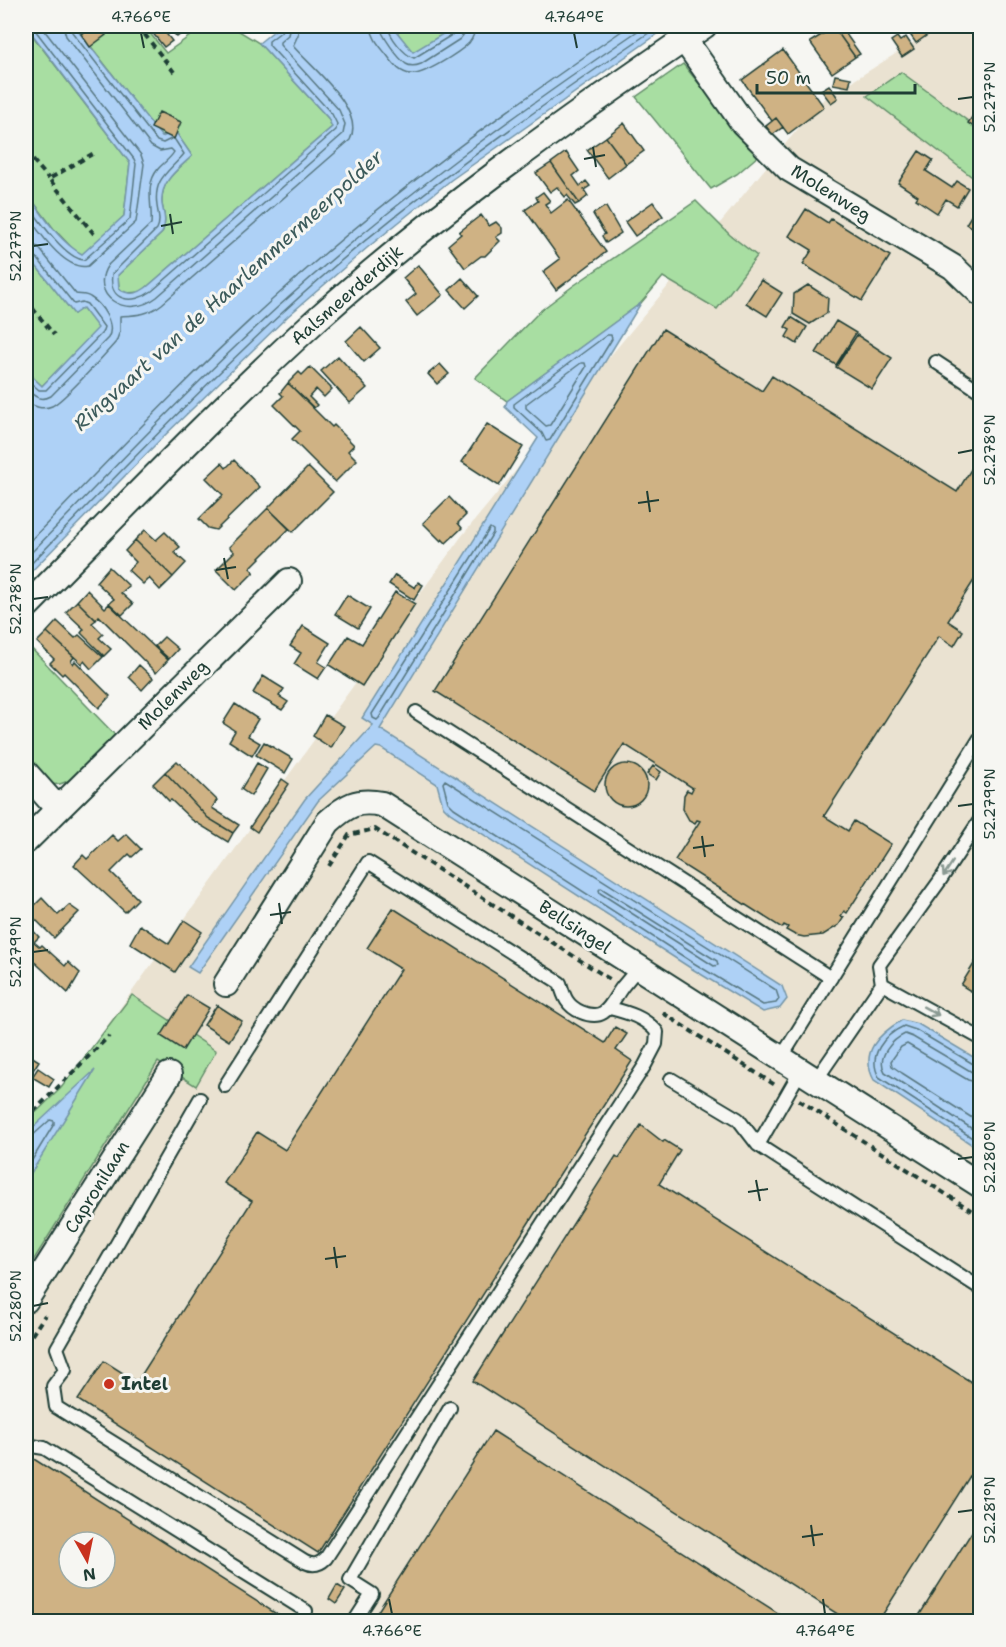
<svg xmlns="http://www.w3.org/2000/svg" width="1006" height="1647" font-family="'Shantell Sans',sans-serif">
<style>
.built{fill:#eae2d1;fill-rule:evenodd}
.green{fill:#a8dea2;stroke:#648e6b;stroke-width:1.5}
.water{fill:#aed1f6;stroke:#7596a8;stroke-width:1.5}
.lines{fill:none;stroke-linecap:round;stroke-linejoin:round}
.shore{stroke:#587882;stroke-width:1.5}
.building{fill:#cfb284;stroke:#1f3d34;stroke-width:1.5;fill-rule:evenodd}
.lane-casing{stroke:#1f3d34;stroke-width:16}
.street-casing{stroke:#1f3d34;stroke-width:28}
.path{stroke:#1f3d34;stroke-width:4;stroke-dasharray:6 4.5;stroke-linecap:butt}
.lane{stroke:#f6f6f2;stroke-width:12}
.street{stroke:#f6f6f2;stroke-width:24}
.oneway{stroke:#8a9a93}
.ticks{fill:none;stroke:#1f3d34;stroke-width:2}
.poi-dot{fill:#c8321e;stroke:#f6f6f2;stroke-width:2}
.labels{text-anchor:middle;stroke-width:6;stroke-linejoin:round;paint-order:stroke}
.street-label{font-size:18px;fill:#1f3d34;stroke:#f6f6f2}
.poi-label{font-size:18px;font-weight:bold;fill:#1f3d34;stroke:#f6f6f2;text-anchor:start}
.water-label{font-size:20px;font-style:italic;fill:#3c5b5b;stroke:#f6f6f2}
.neatline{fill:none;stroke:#1f3d34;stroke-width:2}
.ticks-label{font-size:15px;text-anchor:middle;fill:#1f3d34}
</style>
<rect width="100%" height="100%" fill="#f6f6f2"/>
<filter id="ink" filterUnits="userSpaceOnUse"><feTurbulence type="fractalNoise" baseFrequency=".0167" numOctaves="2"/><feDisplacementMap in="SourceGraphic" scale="12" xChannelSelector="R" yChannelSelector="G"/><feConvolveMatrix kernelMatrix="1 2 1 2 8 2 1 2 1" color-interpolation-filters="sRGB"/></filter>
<g filter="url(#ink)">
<!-- built -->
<path class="built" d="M939 26H980V1621L26 1622V1138L461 537 820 102ZM69 1542H105V1578H69Z"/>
<!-- green -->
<path class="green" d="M75 26H144L166 53 204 26H231L259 43 328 118 332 127 148 286 141 292 126 293 119 289 118 275 162 233C167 222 164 215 162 204 160 181 177 170 192 156L175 131 162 138Z
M392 26H456L413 53Z
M26 27 130 163 124 216 82 255 74 250 54 229 26 192Z
M683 64 758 156 737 174 711 189 636 97Z
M901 72 980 130V183L867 96Z
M696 201 730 235 757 256 717 309 663 277 641 303 507 401 475 378 540 311 573 286Z
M26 253 74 314 82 307 99 328 42 386 26 371V353L27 351 26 349Z
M26 643 116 736C103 749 69 793 49 783 41 778 32 765 26 758Z
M132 995 216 1051 196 1086 158 1062 26 1272V1122L61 1088Z"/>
<!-- water -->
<path class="water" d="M26 26H74L162 137 175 131 192 156C177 170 160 181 162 204 164 215 167 222 162 233L118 275 119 289C130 296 138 294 148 286L332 127 328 118 259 43 280 26H392L413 52 456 26H669L451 180 367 248 288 316 160 440 26 577V371L42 386 98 328 83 308 74 314 26 253V192C42 213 58 241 82 254L124 216 130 163Z
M641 303 380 729 782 986 787 999 780 1008 763 1012 689 967 450 813 443 806 437 784 381 748 376 747 318 801 198 973 188 967 305 799 373 725 362 718 538 438 505 407 507 401Z
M902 1020 918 1024 980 1061V1150L874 1080C859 1052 879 1034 902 1020Z
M95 1070 26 1181V1134Z"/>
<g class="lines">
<!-- shore -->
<path class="shore" d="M63 26 66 36 151 146 160 151 171 149 174 152C170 159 163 163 158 169 144 186 153 206 151 224L108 265C88 295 126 321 157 297L343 134 345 124 339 110 280 45V42L288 35 290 26
M70 26 72 32 157 141 163 143 171 139
M371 26C372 38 379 45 386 54 393 63 399 73 411 74 423 76 460 52 469 43 473 38 475 32 475 26
M380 26C381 35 398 58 406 64 411 67 416 66 421 64L460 39 464 34 466 26
M388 26C389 36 404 55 414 58L455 33 458 26
M175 140 184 154C169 172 153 178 157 206 158 214 161 221 157 229L112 274C108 302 133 305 152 291L336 130 337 124 332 114 269 45V41L281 32 283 26
M26 202C37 217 65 259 84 260L130 219 136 164 134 159 32 26
M26 214C38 230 65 272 88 266L136 222 144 164 141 155 41 26
M26 243 38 247 76 294C80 295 86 294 90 297 102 304 116 325 108 338L51 396C40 402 34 396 26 389
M26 250 33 253 74 304 82 302 87 304 104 327 102 333 46 390H39L26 379
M607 335H611L612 339 550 440 546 441 542 433 514 407V404Z
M581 363H585L586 367 550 425 546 426 526 408V404Z
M26 401C33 407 43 410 52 406 65 400 105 354 116 342L120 331V316C137 315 148 315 162 304L350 140C366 110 311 67 293 46L298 35 299 26
M490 528 493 530V533L379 718 377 720 373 718 372 714Z
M26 545C107 462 187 377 273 299 384 198 506 110 629 26
M26 558C109 473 191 386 279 306 393 202 518 112 645 26
M26 569C110 482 194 395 283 312 399 205 529 114 659 26
M445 780 776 990 779 999 776 1003 763 1005 692 962 454 808 448 802 443 783Z
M601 888 717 961 718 965 714 966 600 893 599 890Z
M980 1066 975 1065 916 1030 904 1026C884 1035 867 1056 879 1077L980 1143
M980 1074 972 1072 913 1037 905 1034C892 1040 876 1057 885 1072L980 1134
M980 1083 968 1080 907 1044 901 1047 891 1061 892 1066 902 1073 980 1123
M26 1138 31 1137 50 1120 54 1121V1124L26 1170"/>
</g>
<!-- building -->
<path class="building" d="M92 26H99L106 35 90 47 81 34Z
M147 26H160L172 41 164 47Z
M167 26H189L190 27 177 37Z
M817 26H833L855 57 832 73 810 42 823 34Z
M833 26H849L843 30 860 54 855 57Z
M904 26H929L933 31 916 43Z
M897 37 900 41 906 37 914 49 902 57 891 41Z
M783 50 824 107 788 134 776 118 772 121 742 80Z
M835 75 851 78 849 87 833 84Z
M829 85 838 98 831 103 821 90Z
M980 105V131L968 123Z
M159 112 181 122 174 139 151 128Z
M776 118 783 127 772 135 766 126Z
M624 123 644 151 626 164 606 137Z
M606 137 626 164 608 178 587 150Z
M919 151 933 160 926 171 952 188 957 181 968 188 957 206 946 199 937 213 916 199 918 196 898 183Z
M566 152 579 171 573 176 580 186 586 181 590 186 584 190 588 196 579 203 551 163Z
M551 163 579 203 575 205 567 195 565 197 557 187 550 192 536 173Z
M543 192 550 201 545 204 551 213 568 200 606 252 556 290 543 272 560 259 525 210 538 201 536 197Z
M980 201V233L966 224Z
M653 202 663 216 635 236 625 222Z
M604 207H606L621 233 606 243 602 236 605 234 593 214Z
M806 209 828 223 831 219 890 256 862 301 803 264 812 250 789 236Z
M481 215 489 226 496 222 502 228V233L496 237 500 241 485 256H481L465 268 448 245 461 234 459 232Z
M418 265 443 295 417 316 406 302 416 294 403 278Z
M462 278 478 296 465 308 449 290Z
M761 280 782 293 767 316 746 303Z
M808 285 828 298 827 313 810 324 793 314 794 294Z
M791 317 807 327 797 344 786 337 790 330 785 327Z
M836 321 856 333 836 365 816 353Z
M361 327 380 348 364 362 346 341Z
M663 329 762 391 772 376 957 492 980 455V571L948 621 963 631 954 646 939 636 824 816 848 831 854 821 891 844 847 913 844 911 841 916 844 917 839 925 823 935 804 937 795 935 786 930 788 927 784 925 782 928 675 860 700 821 697 820 695 823 689 820 683 809 684 795 687 790 691 792 693 788 624 744 594 791 435 691Z
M857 335 892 358 872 389 836 367Z
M338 356 367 388 350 403 321 371Z
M440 364 449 374 437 384 428 374Z
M310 367 332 389 324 397 316 389 309 397 317 405 314 408 288 383 299 372 302 375Z
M288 383 332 427 334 425 354 445 348 451 357 460 335 482 292 439 300 431 274 405 283 396 280 393Z
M487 424 523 447 499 486 462 462Z
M234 460 260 487 216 530 208 528 199 519 223 495 206 478 222 463 226 468Z
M308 467 333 492 293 532 268 508Z
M449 497 466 515 458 523 462 528 446 543 442 539 441 541 423 523Z
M268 508 289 529 250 568 254 572 236 590 216 570 234 552 229 547Z
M145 530 156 540 165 532 180 547 174 552 186 563 173 577 135 540Z
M135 540 173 577 160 590 149 578 143 584 128 570 136 562 125 551Z
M109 567 129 586 121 593 133 604 122 615 109 603 114 599 96 582Z
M395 575 415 588 418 582 423 585 414 600 389 584Z
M87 590 105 608 109 604 168 660 156 673 99 616 96 620 77 601Z
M395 592 415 604 362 686 329 665 348 636 362 644Z
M347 595 370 609 358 628 335 614Z
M77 601 96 620 92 623 103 634 99 638 111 649 104 656 81 633 84 629 66 612Z
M57 621 75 638 79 635 103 657 91 669 84 661 82 664 47 632Z
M303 626 330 643 318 662 326 667 318 679 294 664 301 653 290 646Z
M47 632 74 657 71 661 73 664 75 661 110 696 99 708 64 673 62 675 50 663 54 659 37 642Z
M164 637 178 649 169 659 155 646Z
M139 665 153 678 142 690 129 677Z
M263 676 284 689 279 696 288 702 282 710 253 693Z
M235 704 258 719 248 736 260 743 252 756 229 741 235 731 223 723Z
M325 715 344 726 331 748 313 736Z
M264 742 293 759 285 773 256 755Z
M177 761 217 800 212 808 239 825 233 833 208 818 165 772Z
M257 763 267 769 251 796 241 789Z
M605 785a21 21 0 1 1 42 0a21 21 0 1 1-42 0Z
M653 766 661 772 656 780 647 774Z
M165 772 208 818 233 833 228 842 192 820 171 800 169 801 153 784Z
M282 779 289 784 257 832 250 827Z
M126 834 141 849 132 857 129 854 111 872 138 899 125 912 74 865 83 855 87 859 112 835 118 841Z
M42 898 58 915 69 905 79 912 54 938 28 912Z
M393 908 605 1043 615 1027 627 1034 616 1050 632 1061 318 1553 78 1400 104 1361 137 1382 252 1201 224 1183 257 1132 285 1150 401 969 367 948Z
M184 920 202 932 175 972 130 943 140 925 169 944Z
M26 923 39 937 34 942 40 947 42 945 65 966 68 962 80 973 68 993 27 955 30 951 28 949 26 951Z
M980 954V997L961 985Z
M187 995 209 1008 183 1050 161 1036Z
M217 1005 242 1021 229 1041 204 1025Z
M26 1053 39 1061 30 1075 26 1072Z
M38 1068 54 1079 49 1087 32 1077Z
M641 1125 663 1142 664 1140 680 1150 659 1184 971 1382 980 1367V1460L878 1622H850L473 1381 616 1156 619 1158Z
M493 1431 792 1622H371Z
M26 1454 162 1541 289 1622H26ZM69 1542H105V1578H69Z
M980 1519V1622H915Z
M337 1585 345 1590 336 1604 329 1599Z"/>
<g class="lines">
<defs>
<path id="lane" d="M936 362 980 391
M416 712 831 978
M882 984 980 1038
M781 1058 980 738
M801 1070 758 1145 980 1288
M671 1079 738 1119 758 1145
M816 1080 882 984 879 965 939 882 980 820
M225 1086 368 862 560 983C564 997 567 1006 581 1012 607 1023 610 1003 623 986 628 980 633 974 638 968
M200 1099 57 1348 65 1370 53 1386 56 1407 305 1562C313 1566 319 1565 326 1558L645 1065 656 1044 657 1032C644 1017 629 1013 610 1008
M26 1445 44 1448 306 1611 304 1622
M354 1622 372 1594 350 1580 450 1408"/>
<path id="street" d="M684 39 743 123 789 169 953 267 980 293
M26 607C121 511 215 412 315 321 436 212 570 117 704 26
M26 773 58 809
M26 841 289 581
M226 984 328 822C347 805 357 799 382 804L980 1185
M26 1300 169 1075"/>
</defs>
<!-- lane casing -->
<use href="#lane" class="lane-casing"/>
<!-- street casing -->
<use href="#street" class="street-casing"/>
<!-- path -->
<path class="path" d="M138 26 174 72
M26 152 49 179
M94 234 49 179 94 153
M26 300 54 335
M329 866 349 835 375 829 611 980
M663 1013 775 1085
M799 1100 980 1216
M26 1119 109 1036
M26 1344 45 1315"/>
<!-- lane -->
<use href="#lane" class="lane"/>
<!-- street -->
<use href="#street" class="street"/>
</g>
<!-- one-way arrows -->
<defs><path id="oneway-shaft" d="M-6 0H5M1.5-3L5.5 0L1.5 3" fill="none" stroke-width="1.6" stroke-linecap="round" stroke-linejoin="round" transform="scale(1.5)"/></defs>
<g class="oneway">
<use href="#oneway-shaft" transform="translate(948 869) rotate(123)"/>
<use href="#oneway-shaft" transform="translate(931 1011) rotate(29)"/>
</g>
</g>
<!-- ticks -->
<path class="ticks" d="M141 33 144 48M574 33 577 48M958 99 973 97M593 147 596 167M584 159 605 155M170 214 173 234M161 226 182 222M33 246 48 244M958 453 973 450M647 491 650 512M638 503 659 500M224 558 228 579M216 570 236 567M33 599 48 597M958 806 973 804M702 836 705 857M693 848 714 845M279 903 282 924M270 915 291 912M33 952 48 950M958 1159 973 1157M756 1180 760 1201M748 1192 768 1189M334 1247 337 1268M325 1259 346 1256M33 1306 48 1303M958 1512 973 1510M811 1525 814 1546M802 1537 823 1534M389 1599 392 1614M823 1599 825 1614"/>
<!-- markers -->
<circle class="poi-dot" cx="109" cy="1384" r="6"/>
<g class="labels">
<!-- street labels -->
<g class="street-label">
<text transform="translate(831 193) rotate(32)" y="6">Molenweg</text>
<text transform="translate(347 295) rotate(-41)" y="6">Aalsmeerderdijk</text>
<text transform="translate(173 695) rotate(-45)" y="6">Molenweg</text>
<text transform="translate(575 927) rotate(33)" y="6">Bellsingel</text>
<text transform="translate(97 1187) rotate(-58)" y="6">Capronilaan</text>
</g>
<!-- poi labels -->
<g class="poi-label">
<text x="121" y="1390">Intel</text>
</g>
<!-- water labels -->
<g class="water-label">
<text transform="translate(228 290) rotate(-42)" y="7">Ringvaart van de Haarlemmermeerpolder</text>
</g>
</g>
<!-- margin -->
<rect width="1006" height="1647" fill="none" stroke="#f6f6f2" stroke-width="66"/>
<!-- north arrow -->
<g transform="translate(87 1560) rotate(171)"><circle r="28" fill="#f6f6f2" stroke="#a0aca6" stroke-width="1.5"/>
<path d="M0-4.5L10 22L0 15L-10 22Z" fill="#c8321e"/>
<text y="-9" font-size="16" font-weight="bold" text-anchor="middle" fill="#1f3d34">N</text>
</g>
<!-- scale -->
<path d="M757 84v9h158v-9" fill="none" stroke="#1f3d34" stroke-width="3"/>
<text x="766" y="84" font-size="18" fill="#1f3d34" stroke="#f6f6f2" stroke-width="4.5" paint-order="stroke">50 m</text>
<rect x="33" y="33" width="940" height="1581" class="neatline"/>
<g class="ticks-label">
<text x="141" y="22">4.766°E</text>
<text x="574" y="22">4.764°E</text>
<text transform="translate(990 97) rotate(-90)" y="5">52.277°N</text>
<text transform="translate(16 246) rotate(-90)" y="5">52.277°N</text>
<text transform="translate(990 450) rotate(-90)" y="5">52.278°N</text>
<text transform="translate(16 599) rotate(-90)" y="5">52.278°N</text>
<text transform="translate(990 804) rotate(-90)" y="5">52.279°N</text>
<text transform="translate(16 952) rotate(-90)" y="5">52.279°N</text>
<text transform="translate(990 1157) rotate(-90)" y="5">52.280°N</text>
<text transform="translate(16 1306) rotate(-90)" y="5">52.280°N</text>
<text transform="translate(990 1510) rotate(-90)" y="5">52.281°N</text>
<text x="392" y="1636">4.766°E</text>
<text x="825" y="1636">4.764°E</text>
</g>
</svg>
